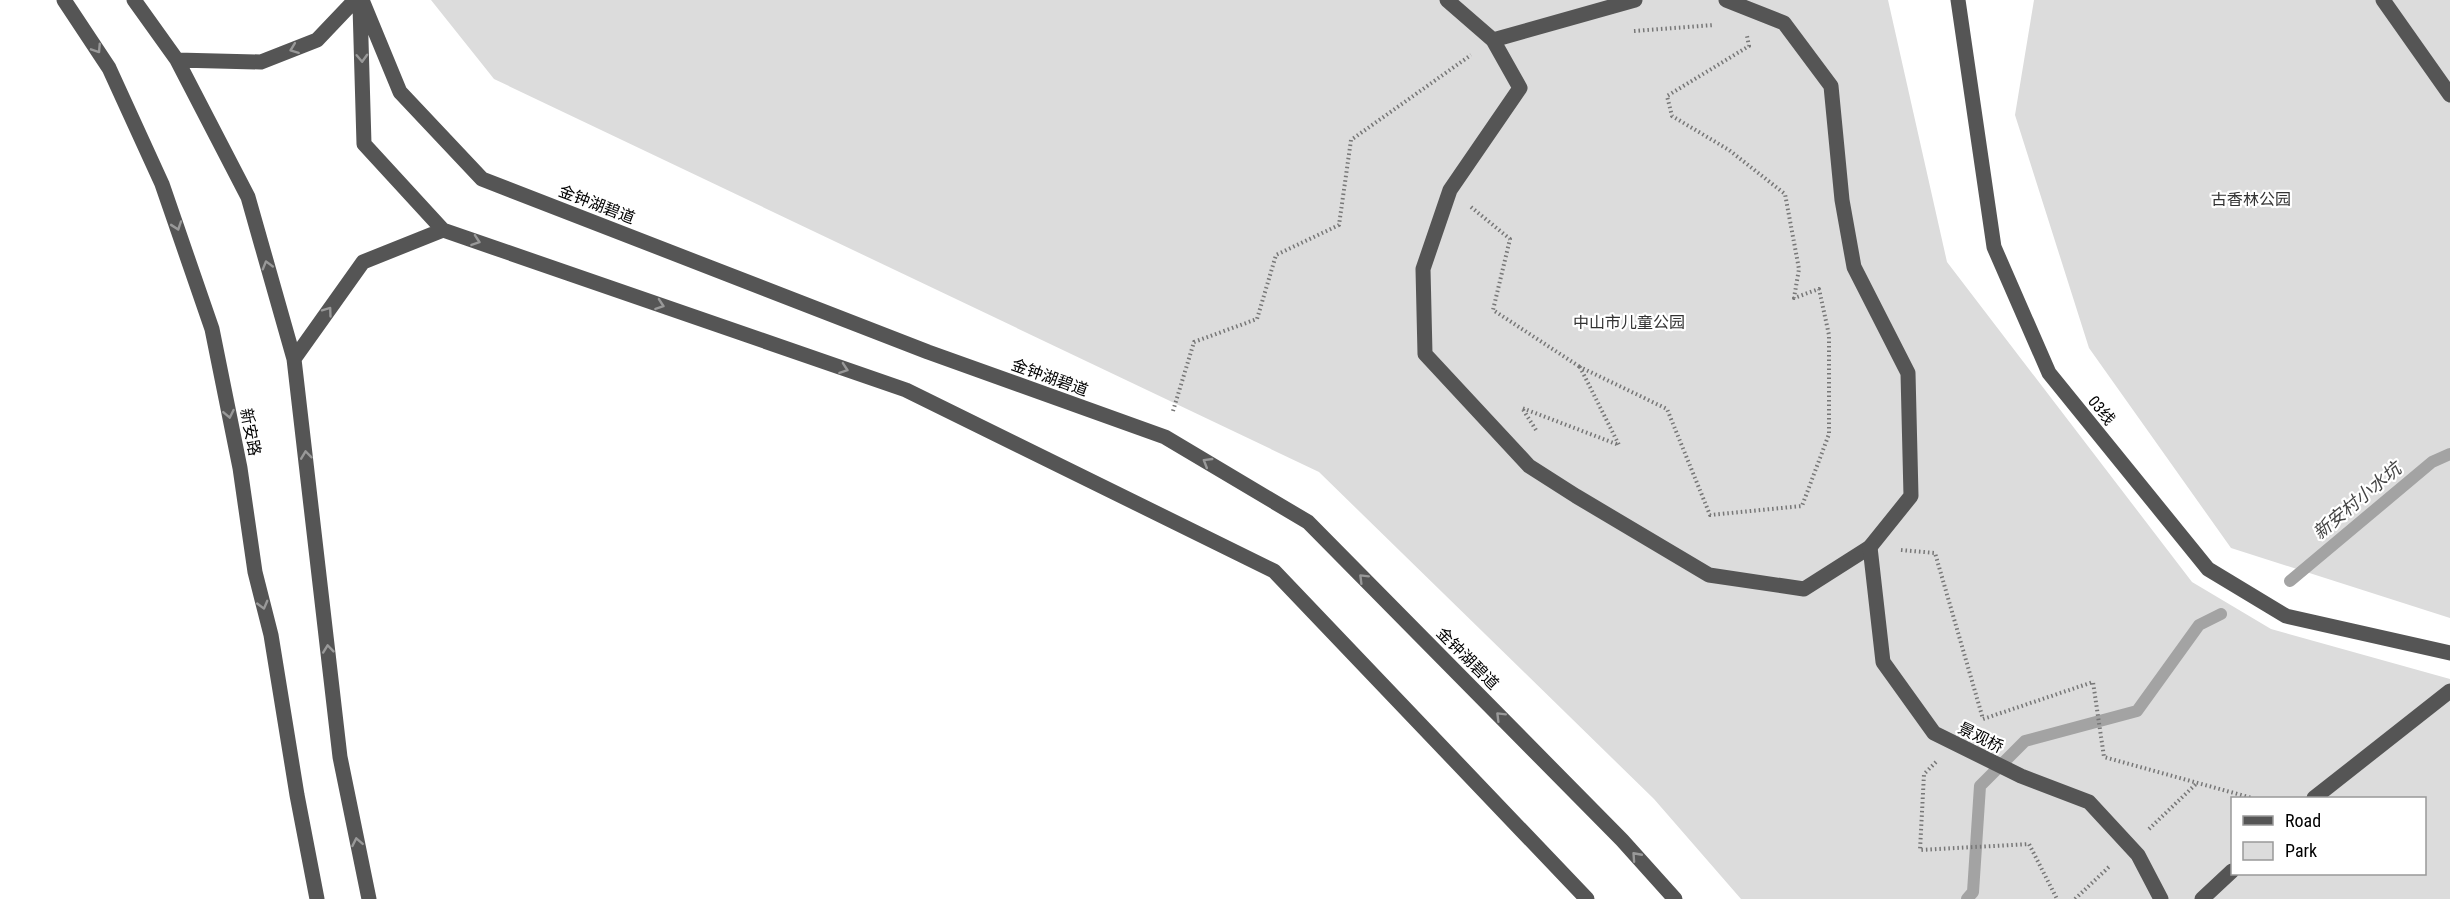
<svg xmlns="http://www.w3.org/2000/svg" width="2450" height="899" font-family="'Roboto Condensed','Noto Sans SC',sans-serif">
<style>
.green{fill:#dcdcdc;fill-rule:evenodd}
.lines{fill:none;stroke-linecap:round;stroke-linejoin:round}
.stream{stroke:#a3a3a3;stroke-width:12}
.path{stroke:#777;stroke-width:4;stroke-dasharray:1.5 3;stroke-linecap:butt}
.minor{stroke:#555;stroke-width:15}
.minor-bridge{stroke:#555;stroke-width:15}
.oneway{stroke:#999}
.labels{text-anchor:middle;stroke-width:4.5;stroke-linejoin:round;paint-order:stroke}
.park-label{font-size:16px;fill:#333;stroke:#fff}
.street-label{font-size:16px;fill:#000;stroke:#fff}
.water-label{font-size:18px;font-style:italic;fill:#444;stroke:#fff}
</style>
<rect width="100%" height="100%" fill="#fff"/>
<!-- green -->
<path class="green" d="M431 0H1888L1947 262 2192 582 2271 629 2450 679V899H1741L1654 799 1319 472 494 79ZM2232 798H2424V874H2232Z
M2034 0H2450V618L2231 548 2089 348 2015 115Z"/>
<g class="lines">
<!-- stream -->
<path class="stream" d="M2290 581 2432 462 2450 454
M1967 899 1973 892 1980 786 2025 741 2137 711 2199 625 2221 614"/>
<!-- path -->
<path class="path" d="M1634 31 1714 25
M1471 207 1510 239 1493 310 1580 367
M1173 411 1194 342 1257 319 1276 255 1339 225 1351 140 1471 55
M1536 430 1522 408 1619 445 1580 367 1667 409 1710 515 1802 506 1829 434V335L1819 289 1794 298 1799 269 1785 194 1729 150 1672 116 1667 96 1749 46 1747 36
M1901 550 1935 553 1983 719 2093 682 2104 757 2252 798
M1936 762 1924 774 1920 850 2029 844 2057 899
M2149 829 2196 784
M2075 899 2111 865"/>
<!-- minor -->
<path class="minor" d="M64 0 109 68 162 184 212 329 240 468 255 572 271 635 297 795 317 899
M134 0 177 60 248 197 294 359 340 757 369 899
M362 0 400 92 482 179 928 352 1165 437 1308 522 1622 840 1675 899
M1447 0 1493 40 1520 88 1450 190 1423 269 1425 354 1529 466 1576 496 1709 575 1804 589 1870 547 1911 496 1908 373 1854 267 1842 200 1831 86 1784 23 1726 0
M1958 0 1994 247 2049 373 2208 569 2286 616 2450 653
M2383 0 2450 95
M360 6 364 144 443 230 906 390 1274 571 1587 899
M1493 40 1635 0
M177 60 261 62 317 40 355 0
M294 359 363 262 443 230
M2314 798 2450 691
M2202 899 2232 871"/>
<!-- minor-bridge -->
<path class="minor-bridge" d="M1870 547 1883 662 1934 733 2021 776 2089 802 2138 855 2161 899"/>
</g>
<!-- one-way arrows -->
<defs><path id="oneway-chevron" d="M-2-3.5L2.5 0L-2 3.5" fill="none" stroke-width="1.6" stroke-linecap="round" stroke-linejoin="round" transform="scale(1.5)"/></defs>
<g class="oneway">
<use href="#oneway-chevron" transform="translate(97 49) rotate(57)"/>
<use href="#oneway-chevron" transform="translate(294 49) rotate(159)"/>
<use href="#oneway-chevron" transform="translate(362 58) rotate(88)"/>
<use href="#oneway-chevron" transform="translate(177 226) rotate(71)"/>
<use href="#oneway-chevron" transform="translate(476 241) rotate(19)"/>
<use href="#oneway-chevron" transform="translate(267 265) rotate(-106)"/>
<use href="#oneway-chevron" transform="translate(660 305) rotate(19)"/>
<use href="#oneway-chevron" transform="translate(328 311) rotate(-54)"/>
<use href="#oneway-chevron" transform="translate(844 369) rotate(19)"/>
<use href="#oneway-chevron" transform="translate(229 414) rotate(79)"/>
<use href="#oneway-chevron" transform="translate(306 455) rotate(-97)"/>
<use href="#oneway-chevron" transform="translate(1207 462) rotate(-149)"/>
<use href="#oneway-chevron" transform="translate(1363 578) rotate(-135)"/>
<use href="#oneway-chevron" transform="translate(263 605) rotate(75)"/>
<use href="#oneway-chevron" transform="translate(328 649) rotate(-96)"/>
<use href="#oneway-chevron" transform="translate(1500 716) rotate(-135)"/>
<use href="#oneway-chevron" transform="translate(357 842) rotate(-101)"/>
<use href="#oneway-chevron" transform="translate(1636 856) rotate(-132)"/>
</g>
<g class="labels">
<!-- park labels -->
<g class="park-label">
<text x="2251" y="205">古香林公园</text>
<text x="1629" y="328">中山市儿童公园</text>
</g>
<!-- street labels -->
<g class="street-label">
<text transform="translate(597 204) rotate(21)" y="6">金钟湖碧道</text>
<text transform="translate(1050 377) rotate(20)" y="6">金钟湖碧道</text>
<text transform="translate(2102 410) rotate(51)" y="6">03线</text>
<text transform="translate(251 432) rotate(79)" y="6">新安路</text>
<text transform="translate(1468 658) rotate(45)" y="6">金钟湖碧道</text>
<text transform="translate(1981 737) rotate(26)" y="6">景观桥</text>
</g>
<!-- water labels -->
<g class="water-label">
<text transform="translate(2357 501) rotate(-40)" y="6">新安村小水坑</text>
</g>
</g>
<!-- legend -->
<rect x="2231" y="797" width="195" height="78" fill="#ffffff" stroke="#999999" stroke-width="1.5"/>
<rect x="2243" y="816" width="30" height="9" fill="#555555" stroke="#999999" stroke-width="1.5"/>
<text x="2285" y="827" font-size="18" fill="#000000">Road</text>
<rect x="2243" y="842" width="30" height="18" fill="#dcdcdc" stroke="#999999" stroke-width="1.5"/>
<text x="2285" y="857" font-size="18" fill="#000000">Park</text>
</svg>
